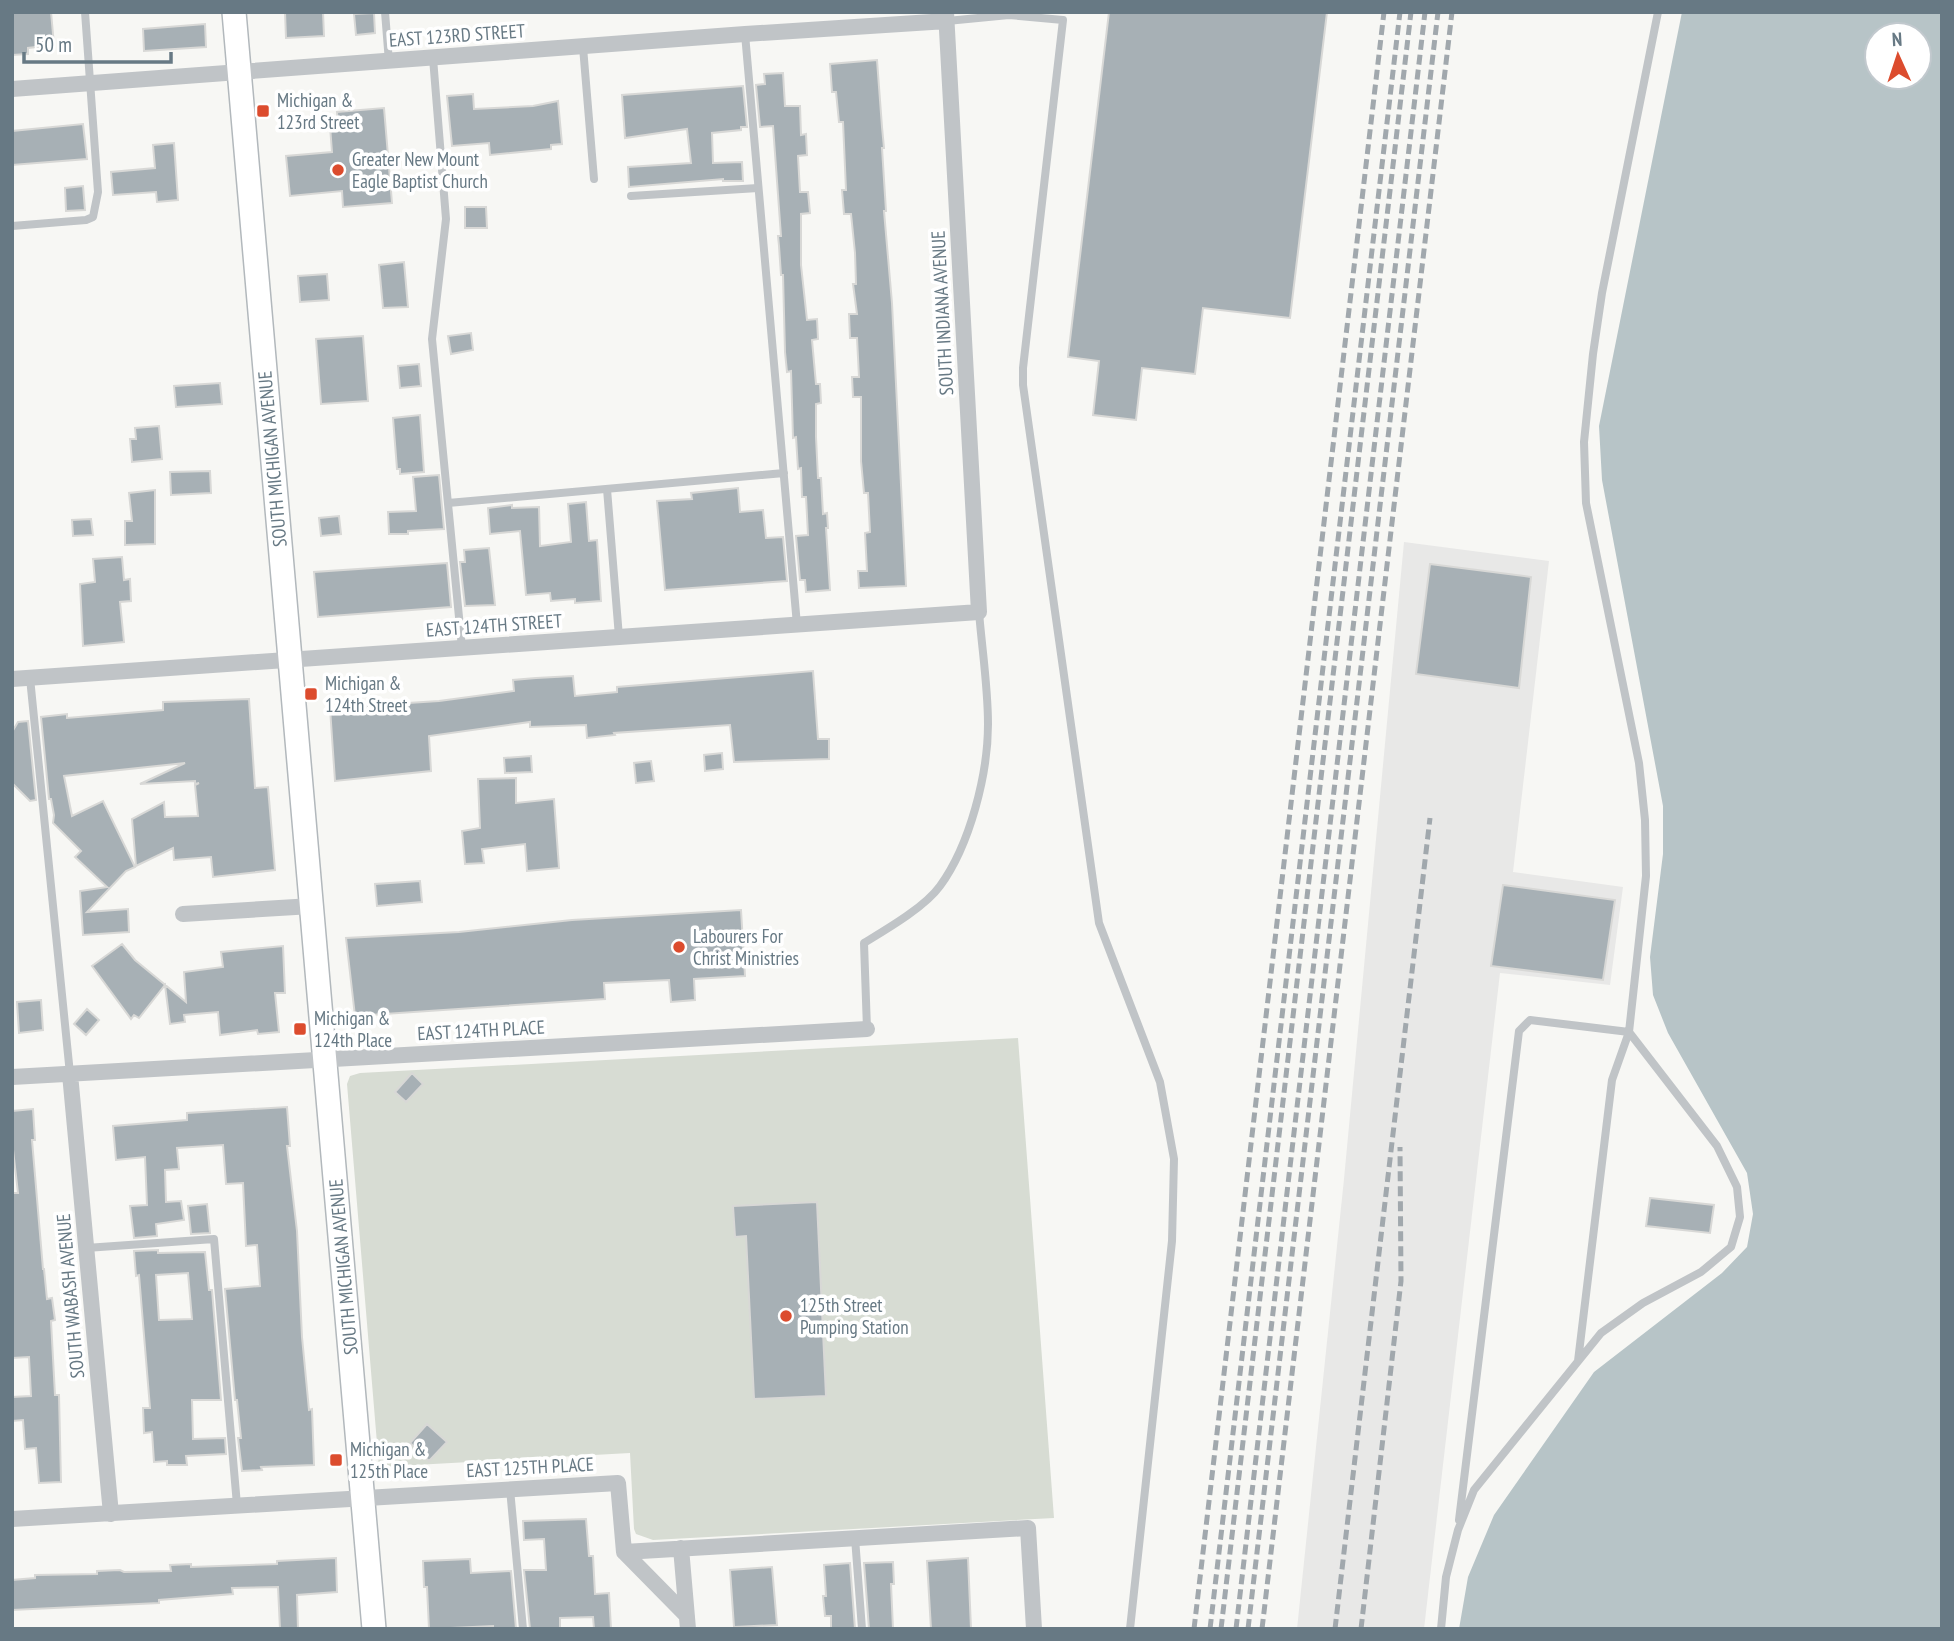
<svg xmlns="http://www.w3.org/2000/svg" width="1954" height="1641" font-family="'PT Sans Narrow',sans-serif">
<style>
.built{fill:#e8e8e7}
.green{fill:#d7dcd3}
.water{fill:#b7c4c7;fill-rule:evenodd}
.building{fill:#a7b0b5;stroke:#d8d8d6;stroke-width:2;fill-rule:evenodd}
.lines{fill:none;stroke-linecap:round;stroke-linejoin:round}
.secondary-casing{stroke:#b2b8bc;stroke-width:26}
.lane{stroke:#c0c4c7;stroke-width:8}
.street{stroke:#c0c4c7;stroke-width:16}
.secondary{stroke:#fff;stroke-width:23}
.rail{stroke:#a1a8ad;stroke-width:5;stroke-dasharray:10 5;stroke-linecap:butt}
.poi-dot{fill:#dc4c2e;stroke:#fff;stroke-width:2.5}
.labels{text-anchor:middle;stroke-width:7;stroke-linejoin:round;paint-order:stroke}
.street-label{font-size:19px;fill:#677984;stroke:#fff}
.poi-label{font-size:19px;fill:#677984;stroke:#fff;text-anchor:start}
</style>
<rect width="100%" height="100%" fill="#f7f7f4"/>
<!-- built -->
<path class="built" d="M1404 542 1549 561 1513 872 1623 887 1610 985 1500 973 1424 1629H1297L1344 1179Z"/>
<!-- green -->
<path class="green" d="M1018 1038 1054 1518 653 1540 636 1534 634 1529 630 1453 379 1467 347 1084 350 1076 360 1073Z"/>
<!-- water -->
<path class="water" d="M1682 12H1942V1629H1459L1468 1577 1494 1515 1594 1372 1722 1273 1747 1247 1753 1214 1747 1173 1668 1033 1653 995 1650 957 1663 854V806L1602 480 1599 426ZM1877 35H1919V77H1877Z"/>
<!-- building -->
<path class="building" d="M12 12H51L54 45 28 48V54L12 55Z
M285 12H323L324 36 286 38Z
M1109 12H1327L1290 318 1203 308 1195 374 1142 368 1136 420 1093 415 1099 361 1068 357Z
M374 13 375 33 356 35 354 14Z
M205 24 206 47 144 51 143 29Z
M877 60 882 127 884 148H882L886 211H884L892 303 906 586 859 588 858 571H867L865 533 870 532 868 493H864L861 461V397H853L852 377H859L857 338H850L849 314H857L853 284H856L855 253 851 214H844L842 190H846L843 122H839L836 92H832L830 64Z
M783 73 785 106H800L801 135 806 134 807 155 798 156 800 192H808L810 213 801 214V265L807 320 817 319 818 339 812 340 816 384H820L821 403 816 404V437L818 478H821L823 514 827 513 828 528H826L830 590 806 592 805 580H800L796 536 808 535 806 497H802L801 468 798 469 796 437 793 438 791 371 787 372 785 352 783 275H781L779 246 778 236H781L773 126 760 127 756 85 765 84 764 74Z
M743 86 747 127H741V130L712 133 713 163 742 162 743 181H723V179L629 187 628 167 691 163 687 129 625 138 622 95Z
M473 94 474 109 533 106 558 101 562 144 551 145V149L490 155 489 143 452 146 447 96Z
M384 108 392 203 343 207 342 191 290 196 286 156 332 152 330 126 338 125 337 112Z
M83 124 87 159 12 165V131Z
M174 143 178 200 157 202 156 192 113 195 111 172 155 168 153 145Z
M83 186 85 210 66 211 65 188Z
M465 207H486L487 228H465Z
M404 262 408 307 383 308 379 265Z
M327 274 329 300 300 302 298 276Z
M471 333 473 350 451 354 448 336Z
M363 336 368 401 321 404 316 339Z
M419 364 421 386 400 388 398 366Z
M220 383 222 404 176 407 174 386Z
M420 415 424 472 400 474V469H397L393 418Z
M159 426 162 459 132 462 130 439H136L135 428Z
M210 471 211 493 171 495 170 472Z
M439 475 444 529 408 531V534H389L388 512 416 511 413 477Z
M738 488 740 512 763 510 766 538 783 537 787 581 665 590 657 501 692 499 691 493Z
M155 490V544L125 545V521H132L129 493Z
M586 502 589 541 597 540 601 601 575 603V599L551 601 550 593 526 595 520 531 490 534 488 508 512 505V508L539 507 540 546 571 542 568 504Z
M339 516 341 534 321 536 319 518Z
M91 519 93 535 73 536 72 520Z
M489 548 495 605 465 606 460 562H465L464 550Z
M122 557 124 580 130 579 131 601 120 602 124 642 83 646 80 584 95 582 93 559Z
M447 563 451 607 318 617 314 572Z
M1430 564 1531 577 1519 688 1416 674Z
M813 671 818 739H829V759L734 762 730 725 614 733 615 735 587 738 586 725 530 727V722L429 736 431 771 335 781 330 708 439 701 514 691 513 680 536 678 573 676 575 696 617 692V687Z
M249 699 255 788 268 787 275 870 213 877 211 857 174 860 173 848 136 866 132 819 164 802 165 817 198 816 195 785 199 783 195 784V781L140 784 185 763 64 776 72 816 103 801 135 867 126 871 87 912 128 909 129 932 83 935 80 891 107 887 75 857 81 851 53 823 54 815 51 799H49L41 717 67 714V718L163 710V702Z
M28 721 36 800 30 801 12 783V732L18 722Z
M722 753 723 769 705 771 704 755Z
M531 756 532 772 505 773 504 758Z
M651 761 654 781 636 783 634 763Z
M516 778V803L554 799 559 868 527 871 525 844 482 849 484 863 465 864 462 831 480 828 478 779Z
M420 881 422 902 377 906 375 884Z
M1503 885 1615 900 1603 980 1491 966Z
M741 910 745 976 694 979 695 1000 671 1002 669 980 604 983 605 999 355 1016 346 938 459 932 572 920Z
M122 944 135 960 186 1002 184 972 223 967 221 952 283 946 285 993H275L279 1032 258 1034 257 1030 220 1035 218 1012 184 1015 185 1022 170 1024 165 985 139 1018 134 1015 131 1019 92 966Z
M41 1000 43 1030 19 1033 17 1002Z
M87 1009 99 1020 86 1035 74 1024Z
M412 1073 423 1084 406 1102 395 1092Z
M287 1107 290 1146H287L297 1231 302 1337 309 1410 312 1409 314 1465 261 1467 262 1470 242 1471 238 1438H241L237 1400H235L225 1289 260 1286 257 1245 246 1246 243 1183 226 1184 223 1145 177 1148 179 1169 165 1170 166 1202 181 1201 184 1220 156 1224 157 1236 134 1238 130 1206 147 1205 145 1157 116 1160 113 1126 187 1120V1113Z
M33 1109 35 1140H32L43 1269H44L47 1299 52 1298 55 1320 51 1321 55 1395H59L61 1482 39 1483 36 1448 25 1449 23 1420 12 1421V1397L31 1396 29 1357 12 1358V1193H18L12 1141V1111Z
M1650 1198 1714 1205 1710 1233 1646 1226Z
M817 1202 826 1396 754 1399 746 1236 735 1237 733 1206Z
M207 1204 210 1233 191 1234 188 1206Z
M158 1250V1253L205 1252 209 1290H212L221 1400H192L193 1439 225 1438 226 1454 186 1456 187 1465H167V1461L154 1462 152 1432 144 1433 143 1408H150L139 1275 136 1276 134 1251ZM188 1273 192 1319 159 1320 156 1275Z
M427 1424 447 1442 429 1461 410 1443Z
M586 1519 589 1556H593L595 1594 609 1593 611 1629H594L593 1617 560 1618V1629H530L524 1570H546L544 1539 524 1540 523 1521Z
M336 1558 337 1592 297 1595 298 1629H280L278 1587 232 1588 233 1594 159 1600V1603L12 1610V1580L35 1578V1575L97 1574V1571L120 1570 124 1572 171 1571 170 1565 191 1564V1567L277 1564V1561Z
M968 1558 971 1629H931L927 1561Z
M470 1559 471 1573 511 1571 516 1629H493V1626L429 1629 427 1587H424L423 1561Z
M893 1562 894 1584H891L893 1629H869L864 1563Z
M850 1563 855 1629H831V1616H825L823 1596H826L824 1565Z
M772 1567 777 1625 734 1627 730 1570Z"/>
<g class="lines">
<defs>
<path id="secondary" d="M234 12 374 1629"/>
</defs>
<!-- secondary casing -->
<use href="#secondary" class="secondary-casing"/>
<!-- lane -->
<path class="lane" d="M385 12 389 62
M947 21 1009 15 1063 20 1023 368V385L1099 923 1160 1082 1174 1159 1172 1241 1130 1629
M745 34 797 625
M583 47 594 179
M433 58 446 219 432 339 462 648
M631 196 758 188
M12 226 86 220 93 217 98 192 85 12
M607 489 619 637
M448 503 784 473
M30 678 70 1074
M867 1029 864 943C887 929 925 907 940 886 970 845 988 774 988 724 988 687 982 649 979 612
M86 1248 214 1239 237 1505
M510 1489 523 1629
M1459 1520 1519 1031 1530 1020 1629 1032 1612 1080 1578 1361
M855 1538 862 1629
M1441 1629 1446 1577 1458 1530 1474 1490 1601 1333 1643 1303 1701 1272 1731 1247 1740 1217 1737 1187 1717 1146 1629 1032 1646 876 1645 820 1639 763 1586 503 1584 442 1593 354 1602 293 1658 12"/>
<!-- street -->
<path class="street" d="M12 89 745 34 947 21
M12 679 979 612 946 12
M183 914 312 906
M70 1074 111 1514
M12 1077 867 1029
M12 1519 618 1483 624 1552
M681 1548 688 1629
M624 1552 1028 1528 1034 1629
M624 1552 687 1616"/>
<!-- secondary -->
<use href="#secondary" class="secondary"/>
<!-- rail -->
<path class="rail" d="M1194 1629 1384 12
M1210 1629 1400 12
M1221 1629 1411 12
M1236 1629 1425 12
M1248 1629 1438 12
M1262 1629 1452 12
M1335 1629 1430 818
M1361 1629 1401 1281 1400 1147"/>
</g>
<!-- markers -->
<g class="poi-dot">
<rect x="256" y="104" width="14" height="14" rx="3.5"/>
<circle cx="338" cy="170" r="7"/>
<rect x="304" y="687" width="14" height="14" rx="3.5"/>
<circle cx="679" cy="947" r="7"/>
<rect x="293" y="1022" width="14" height="14" rx="3.5"/>
<circle cx="786" cy="1316" r="7"/>
<rect x="329" y="1453" width="14" height="14" rx="3.5"/>
</g>
<g class="labels">
<!-- street labels -->
<g class="street-label">
<text transform="translate(457 35) rotate(-4)" y="7">EAST 123RD STREET</text>
<text transform="translate(942 313) rotate(-93)" y="7">SOUTH INDIANA AVENUE</text>
<text transform="translate(272 459) rotate(-95)" y="7">SOUTH MICHIGAN AVENUE</text>
<text transform="translate(494 625) rotate(-4)" y="7">EAST 124TH STREET</text>
<text transform="translate(481 1030) rotate(-3)" y="7">EAST 124TH PLACE</text>
<text transform="translate(343 1267) rotate(-95)" y="7">SOUTH MICHIGAN AVENUE</text>
<text transform="translate(70 1296) rotate(-95)" y="7">SOUTH WABASH AVENUE</text>
<text transform="translate(530 1467) rotate(-3)" y="7">EAST 125TH PLACE</text>
</g>
<!-- poi labels -->
<g class="poi-label">
<text x="277" y="107">Michigan &amp;<tspan x="277" dy="22">123rd Street</tspan></text>
<text x="352" y="166">Greater New Mount<tspan x="352" dy="22">Eagle Baptist Church</tspan></text>
<text x="325" y="690">Michigan &amp;<tspan x="325" dy="22">124th Street</tspan></text>
<text x="693" y="943">Labourers For<tspan x="693" dy="22">Christ Ministries</tspan></text>
<text x="314" y="1025">Michigan &amp;<tspan x="314" dy="22">124th Place</tspan></text>
<text x="800" y="1312">125th Street<tspan x="800" dy="22">Pumping Station</tspan></text>
<text x="350" y="1456">Michigan &amp;<tspan x="350" dy="22">125th Place</tspan></text>
</g>
</g>
<!-- border -->
<rect width="1954" height="1641" fill="none" stroke="#677984" stroke-width="28"/>
<!-- north arrow -->
<g transform="translate(1898 56) rotate(357)"><circle r="33" fill="#ffffff" stroke="#c2c9ce" stroke-width="2"/>
<path d="M0-5L12 26L0 18L-12 26Z" fill="#dc4c2e"/>
<text y="-10" font-size="19" font-weight="bold" text-anchor="middle" fill="#677984">N</text>
</g>
<!-- scale -->
<path d="M24 52v10h147v-10" fill="none" stroke="#677984" stroke-width="3.5"/>
<text x="35" y="52" font-size="21" fill="#677984" stroke="#ffffff" stroke-width="5" paint-order="stroke">50 m</text>
</svg>
